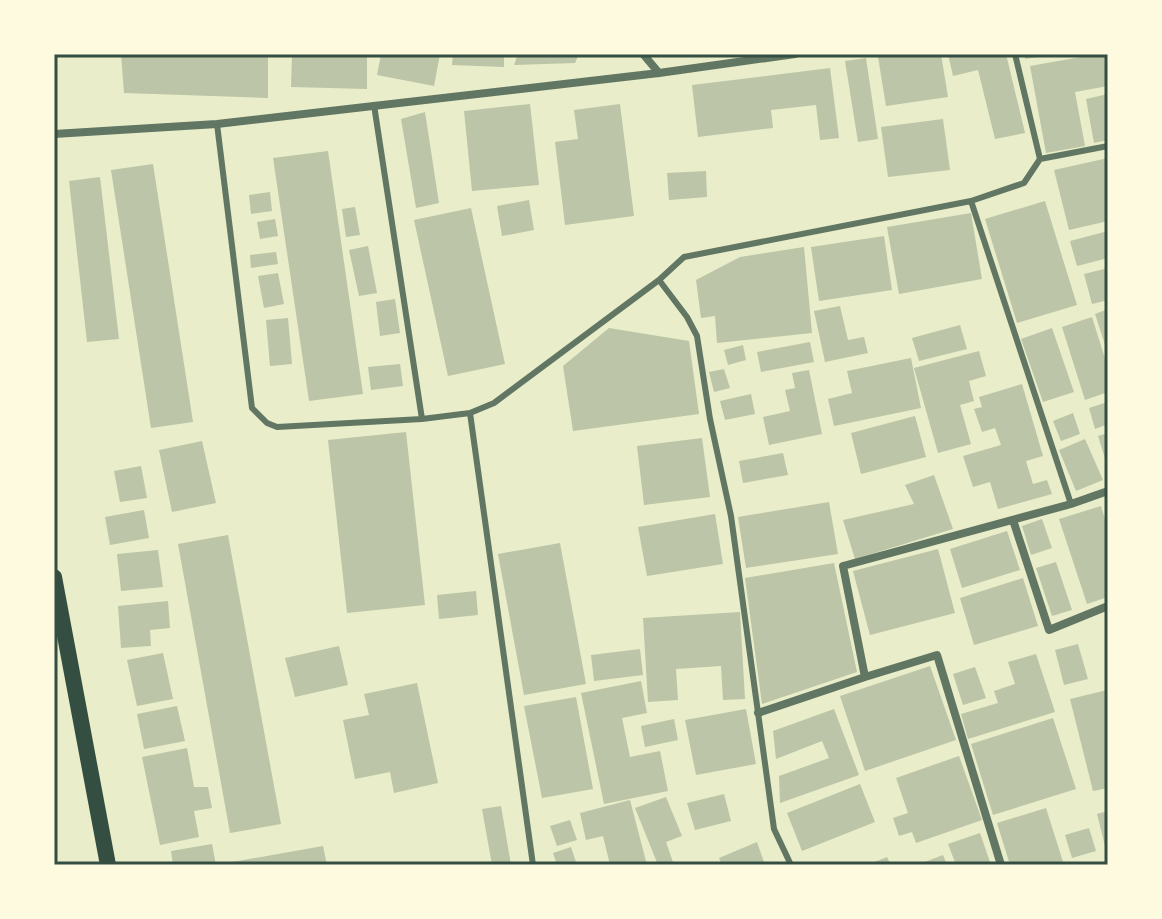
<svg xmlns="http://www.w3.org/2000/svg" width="1162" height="919" font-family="'DejaVu Sans',sans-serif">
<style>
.building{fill:#bcc5a7}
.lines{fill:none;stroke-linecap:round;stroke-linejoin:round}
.service{stroke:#617663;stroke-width:6}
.minor{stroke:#617663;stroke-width:8}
.secondary{stroke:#344e41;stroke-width:16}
.neatline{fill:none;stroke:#344e41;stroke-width:3}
</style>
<rect width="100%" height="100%" fill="#e9edc9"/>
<!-- building -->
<path class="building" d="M121 54H268V98L124 93Z
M381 54H440L434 86 377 75Z
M453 54H504V67L452 65Z
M518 54H579L575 63 514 65Z
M897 54H941L948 97 886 106 878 57Z
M948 54H1006L1025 133 995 139 978 70 953 76Z
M1024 54H1045V56L1025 59Z
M1098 54H1108V86L1075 92 1085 146 1046 153 1030 66Z
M292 55 367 57V89L291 87Z
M866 58 878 139 858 142 845 61Z
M830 68 839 138 820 140 816 105 771 110 773 128 698 137 692 85Z
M1108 94V140L1094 143 1086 99Z
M530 104 539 185 472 191 464 111Z
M620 104 634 216 565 225 555 142 578 139 574 110Z
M425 112 439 203 416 208 401 119Z
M943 119 950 170 888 177 881 127Z
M328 151 363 394 309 401 273 158Z
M1108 158V221L1069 230 1054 170Z
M153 164 193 422 151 428 111 170Z
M706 171 707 197 669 200 667 173Z
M100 177 119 339 87 342 69 181Z
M270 192 272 211 251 214 249 195Z
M529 200 534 230 502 236 497 206Z
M1045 201 1077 305 1017 323 985 219Z
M355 207 360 235 346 237 342 209Z
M471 208 505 364 448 376 414 220Z
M971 213 982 279 899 294 887 227Z
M275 219 278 236 260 239 257 222Z
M1108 231V258L1077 266 1070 241Z
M884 236 892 290 819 301 811 247Z
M368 246 377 293 359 296 349 250Z
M804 247 812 333 717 343 715 316 701 318 696 280 740 257Z
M276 252 278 264 251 268 250 255Z
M1108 268V300L1092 304 1084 274Z
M278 273 284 304 264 308 258 276Z
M395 299 400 333 380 336 376 302Z
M840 306 848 340 864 337 868 353 825 362 814 311Z
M1108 309V351H1107L1095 314Z
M1092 317 1108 368V392L1085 400 1062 327Z
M288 318 292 364 270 366 266 320Z
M960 325 967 349 919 361 912 338Z
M609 328 689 341 699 414 573 431 563 366Z
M1052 328 1074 392 1043 402 1021 339Z
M810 342 814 362 761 372 757 352Z
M743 345 746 360 728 365 724 350Z
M979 351 986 376 969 381 974 401 960 405 971 444 938 453 914 368Z
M911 358 921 408 834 426 828 399 852 393 847 371Z
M400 364 403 386 371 390 368 367Z
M724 369 730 388 714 392 709 372Z
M809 370 822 434 769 445 763 417 790 411 785 390 795 388 792 373Z
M1022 384 1043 456 1026 461 1033 484 1047 480 1052 494 998 509 990 482 973 487 963 456 1001 445 995 428 982 432 974 409 982 407 979 397Z
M751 394 755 414 725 420 720 401Z
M1108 402V424L1095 429 1089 408Z
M1073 413 1080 434 1061 441 1053 421Z
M915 416 926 457 861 474 851 433Z
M406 432 425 605 347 613 328 440Z
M1108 433V465H1107L1098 436Z
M702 438 710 497 644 505 637 446Z
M1085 439 1103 480 1076 491 1059 450Z
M202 441 216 503 172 512 159 450Z
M783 453 788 475 743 483 739 461Z
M141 466 147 498 120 502 114 471Z
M934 475 953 529 855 559 843 520 914 504 905 485Z
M829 502 838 554 746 568 738 517Z
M1101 506 1108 529V597L1087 604 1059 519Z
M144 510 149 538 110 545 105 517Z
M715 514 723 564 647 576 638 527Z
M1042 519 1052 548 1031 555 1022 526Z
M1007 531 1020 570 962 588 950 549Z
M228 535 281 824 230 833 178 544Z
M560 543 586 684 524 695 498 554Z
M938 549 955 613 870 635 853 571Z
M158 550 163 587 121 591 117 554Z
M1056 562 1072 610 1052 616 1036 568Z
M834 563 857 672 762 704 745 578Z
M1023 578 1038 626 974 645 960 598Z
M476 591 478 615 439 619 437 595Z
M168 601 170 628 150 630 151 646 121 648 118 606Z
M740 612 745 699 723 700 721 666 676 669 678 700 648 702 643 618Z
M1078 644 1088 679 1064 685 1055 650Z
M339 646 348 685 295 697 285 658Z
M640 649 643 675 594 681 591 655Z
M163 653 173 699 137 706 127 660Z
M1036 654 1055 712 968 739 961 714 998 703 994 691 1015 684 1008 662Z
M930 666 956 740 865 771 840 696Z
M975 667 986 698 963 705 953 674Z
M641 681 647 713 622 718 630 757 660 751 668 791 604 804 581 693Z
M417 683 438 783 394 793 390 772 355 779 343 720 369 715 364 694Z
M1107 690 1108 788 1093 791 1070 699Z
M576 697 593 789 542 798 524 706Z
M177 706 185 741 144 749 137 714Z
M746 709 756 764 696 775 685 720Z
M834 709 859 775 780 803 779 776 829 758 822 741 776 759 773 731Z
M1053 718 1076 789 993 815 971 744Z
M674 719 678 740 645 747 641 726Z
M187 748 194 787H208L212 808 194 811 199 837 160 845 142 757Z
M959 756 982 820 916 843 912 832 899 836 893 818 908 813 896 778Z
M860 784 875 822 802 851 787 813Z
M724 794 731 821 695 830 687 803Z
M666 797 682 836 666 842 674 865H658L635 808Z
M630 800 647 865H610L603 836 586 840 580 813Z
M501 806 511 865H492L482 809Z
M1046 808 1064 865H1010L997 823Z
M1108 811V854H1107L1097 814Z
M570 820 577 840 557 846 550 826Z
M1089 828 1096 851 1072 858 1065 835Z
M980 833 991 865H956L948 844Z
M757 842 765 865H722L719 858Z
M212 844 216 865H173L171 851Z
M323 846 327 865H233L232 862Z
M571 847 577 865H557L553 853Z
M943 855 947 865H917Z
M887 857 891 865H867Z"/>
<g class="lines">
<!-- service -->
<path class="service" d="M1015 54 1040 159
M374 105 422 419
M217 124 252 408 267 423 277 427 422 419 470 413 494 403 659 280 684 257 971 201 1024 183 1040 159 1108 146
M971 201 1071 504
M659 280 687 317 697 336 710 419 731 516 774 829 791 865
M470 413 533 865"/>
<!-- minor -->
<path class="minor" d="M643 54 659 73
M54 134 217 124 659 73 795 54
M1013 520 1049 630 1108 606
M865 677 937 655 1001 865
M758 713 865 677 843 566 1071 504 1108 491"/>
<!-- secondary -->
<path class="secondary" d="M54 577 108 865"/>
</g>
<!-- border -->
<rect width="1162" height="919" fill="none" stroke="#fefae0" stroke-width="112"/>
<rect x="56" y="56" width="1050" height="807" class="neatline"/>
</svg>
